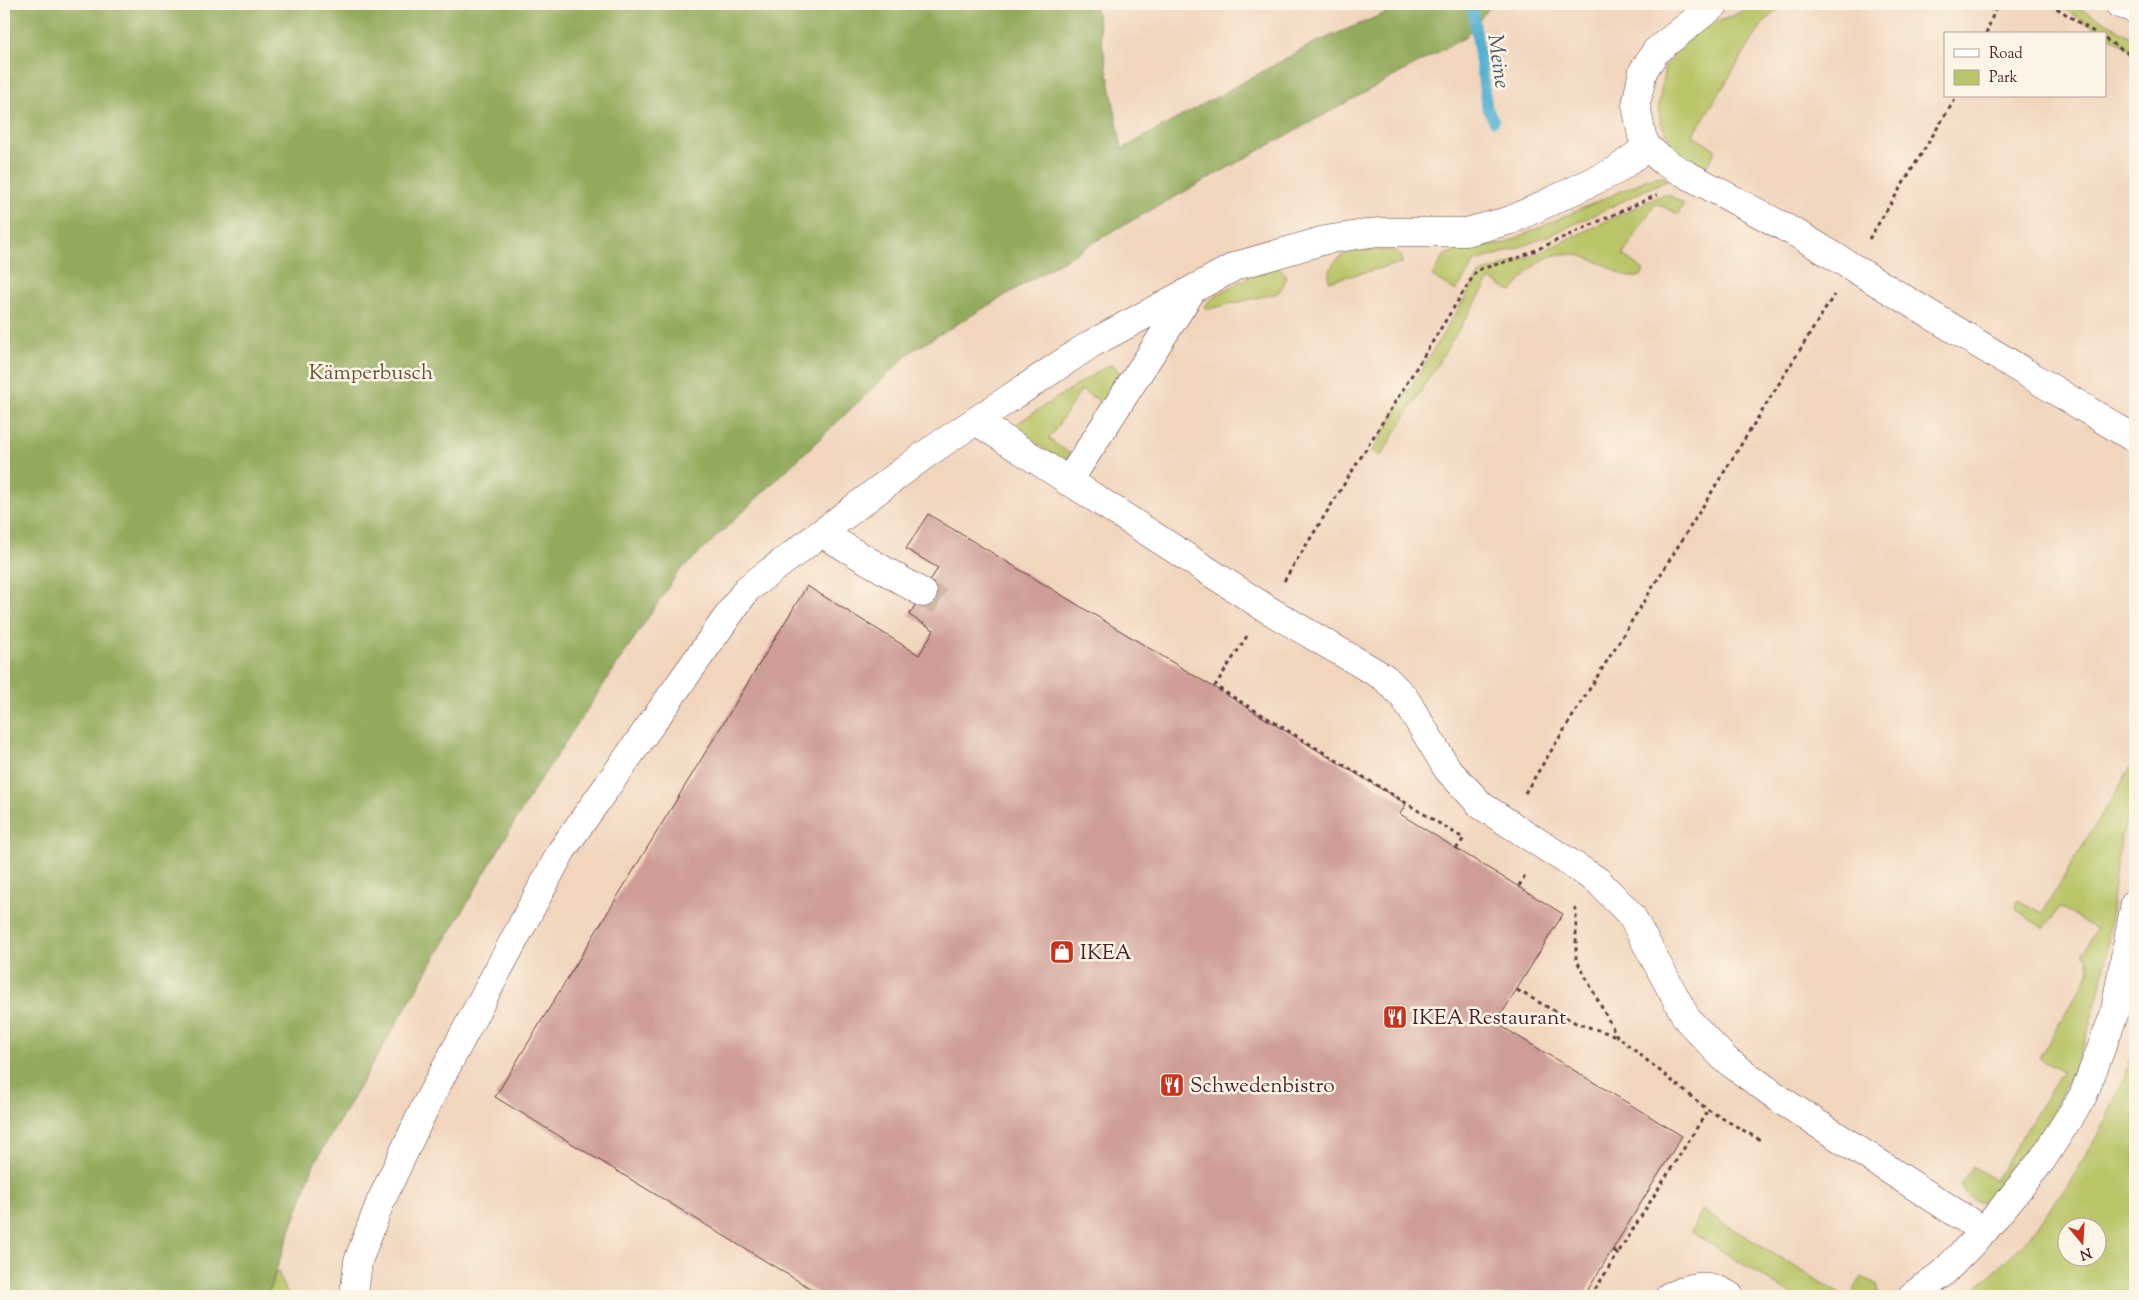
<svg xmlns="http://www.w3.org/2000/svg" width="2139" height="1300" font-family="'Sorts Mill Goudy',serif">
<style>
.built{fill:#f1d5bd;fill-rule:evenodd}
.green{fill:#b9c567;stroke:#827249;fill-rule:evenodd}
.forest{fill:#92aa5c;stroke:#6e6444}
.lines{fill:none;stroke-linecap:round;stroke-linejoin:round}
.stream{stroke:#53b0d1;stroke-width:11}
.building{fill:#cf9d98}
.minor-tunnel{stroke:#d0b9a4;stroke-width:28;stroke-dasharray:28 14;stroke-linecap:butt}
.minor-casing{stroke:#633c42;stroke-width:29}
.path{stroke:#633c42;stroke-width:3;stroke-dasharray:4 4;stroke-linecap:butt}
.minor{stroke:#fff;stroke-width:28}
.labels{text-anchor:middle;stroke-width:5;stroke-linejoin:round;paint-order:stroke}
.park-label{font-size:21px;fill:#6b513d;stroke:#fcf5e5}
.poi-label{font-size:21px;fill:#4a1f2b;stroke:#fcf5e5;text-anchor:start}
.water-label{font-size:22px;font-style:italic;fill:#4e596d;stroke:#fcf5e5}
</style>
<rect width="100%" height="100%" fill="#fcf5e5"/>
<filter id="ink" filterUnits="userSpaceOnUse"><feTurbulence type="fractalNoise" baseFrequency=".02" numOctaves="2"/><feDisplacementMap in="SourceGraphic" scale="10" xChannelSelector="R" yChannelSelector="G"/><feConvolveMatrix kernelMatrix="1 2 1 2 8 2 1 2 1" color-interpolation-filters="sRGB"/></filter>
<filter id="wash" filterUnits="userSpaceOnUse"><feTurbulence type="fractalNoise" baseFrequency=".0096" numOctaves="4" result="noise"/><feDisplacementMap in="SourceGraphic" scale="20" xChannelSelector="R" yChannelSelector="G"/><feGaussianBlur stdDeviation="1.12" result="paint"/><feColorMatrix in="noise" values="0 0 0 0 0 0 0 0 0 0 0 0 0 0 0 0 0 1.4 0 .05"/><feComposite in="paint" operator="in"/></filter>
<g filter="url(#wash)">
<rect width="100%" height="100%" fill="#f2e0c2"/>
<!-- built -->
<path class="built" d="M1095 4H1407L1314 43 1122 149Z
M1492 4H2135V1046L2126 1075 2095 1138 2062 1195 2019 1248 1965 1296H289L277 1270 314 1164 533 791 677 574 912 351 1113 231 1464 38ZM1945 34H2105V96H1945Z"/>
<!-- green -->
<path class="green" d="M1754 4H1783L1762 25 1693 135 1716 150 1706 167 1701 169 1674 155V146L1662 126 1658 109 1665 66 1673 54 1703 26 1731 17Z
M2056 4C2081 4 2114 27 2135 40V52Z
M1661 176 1669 179C1605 208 1543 244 1475 261L1456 291 1432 276 1444 256 1449 253 1505 243 1648 179Z
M1662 195H1669L1684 204 1678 214 1655 203 1623 255 1644 270 1641 276C1629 280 1622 274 1612 269 1566 244 1542 249 1512 292L1490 279 1381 456 1372 451 1480 273 1534 255Z
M1356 250 1397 251 1402 257V263L1329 281C1326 265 1343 253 1356 250Z
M1279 268C1291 275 1284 285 1278 293L1208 309 1205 307C1212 292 1262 270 1279 268Z
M1114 365 1120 375 1103 403 1081 390 1049 439 1072 455C1068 459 1065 460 1059 459L1017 430V424L1019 422 1107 366Z
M2135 760V794L2124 828 2116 866 2106 960 2098 996 2083 1046 2069 1079 2044 1129 1991 1200C1977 1205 1967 1198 1960 1185L1972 1166 1995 1180 2062 1072 2039 1058 2090 972 2087 958 2083 953 2096 929 2060 907 2044 929 2017 910 2016 903 2018 900 2042 913Z
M2135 1046V1296H1965C1983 1280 2003 1265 2019 1247 2071 1191 2111 1119 2135 1046ZM2066 1228H2096V1258H2066Z
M1702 1210 1843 1296H1794L1691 1232Z
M277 1270 289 1296H267Z
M1862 1277 1876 1284 1879 1296H1850Z"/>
<!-- forest -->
<path class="forest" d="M4 4H1095L1122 149 1314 43 1407 4H1492L1464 38 1113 231 912 351 677 574 533 791 314 1164 267 1296H4Z"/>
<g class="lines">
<!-- stream -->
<path class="stream" d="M1472 4 1487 108 1494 121"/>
</g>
<g id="blocks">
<!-- building -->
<path class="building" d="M928 514 1406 804 1400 814 1563 914 1496 1023 1682 1136 1584 1296H823L495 1097 807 586 919 655 934 630 909 615 938 568 906 549Z"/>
</g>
</g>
<g filter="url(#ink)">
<use href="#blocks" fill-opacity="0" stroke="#633c42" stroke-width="1"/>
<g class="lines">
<!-- minor-tunnel -->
<path class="minor-tunnel" d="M923 593 940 602"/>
<defs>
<path id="minor" d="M1715 4 1656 51 1643 71 1636 105 1642 136 1647 147 1663 161 1684 173 1801 236 2135 439
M2119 4 2135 9
M976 421 1267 609 1385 678 1404 697 1448 770 1482 806 1598 881 1631 915 1687 1019 1726 1060 1784 1102 1984 1231
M1068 482 1191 292
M821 533 923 593
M354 1296 358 1261 380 1203 425 1107 562 850 747 589 926 454 1091 344 1236 266 1325 240 1378 232H1466L1511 220 1615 171 1647 147
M1670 1296C1694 1286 1706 1281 1730 1296
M1912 1296 1943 1273 1984 1231 2042 1160 2083 1096 2114 1015 2135 903"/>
</defs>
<!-- minor casing -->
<use href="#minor" class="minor-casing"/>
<!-- path -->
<path class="path" d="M2050 4 2097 34
M1986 34 1997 4
M2105 39 2135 58
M1869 239 1957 96
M1284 581 1477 270 1518 258 1657 195
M1247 636 1215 686 1463 838
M1525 793 1834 295
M1456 849 1465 837
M1519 886 1526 873
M1574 908 1576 910V959L1617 1036 1708 1110 1760 1140
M1517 990 1576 1023 1617 1036
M1613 1250 1618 1253 1708 1110
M1591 1296 1618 1253"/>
<!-- minor -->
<use href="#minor" class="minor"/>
</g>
</g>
<!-- icons -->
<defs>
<symbol id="shop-square" viewBox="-11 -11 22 22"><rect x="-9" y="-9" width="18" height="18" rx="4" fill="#c8321e" stroke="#fcf5e5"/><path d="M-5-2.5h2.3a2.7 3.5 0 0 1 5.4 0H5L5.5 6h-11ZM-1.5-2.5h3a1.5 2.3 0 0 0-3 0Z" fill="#fff"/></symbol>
<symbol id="restaurant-square" viewBox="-11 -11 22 22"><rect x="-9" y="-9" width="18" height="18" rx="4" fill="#c8321e" stroke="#fcf5e5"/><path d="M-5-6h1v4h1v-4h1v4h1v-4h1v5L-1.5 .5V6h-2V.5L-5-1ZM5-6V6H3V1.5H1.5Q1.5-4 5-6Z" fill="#fff"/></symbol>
</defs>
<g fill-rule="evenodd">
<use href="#shop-square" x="1048" y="938" width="28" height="28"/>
<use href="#restaurant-square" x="1381" y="1003" width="28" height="28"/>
<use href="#restaurant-square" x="1158" y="1071" width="28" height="28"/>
</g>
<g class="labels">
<!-- park labels -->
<g class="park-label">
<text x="371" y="379">Kämperbusch</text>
</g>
<!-- poi labels -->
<g class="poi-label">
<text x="1080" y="959">IKEA</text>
<text x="1412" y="1024">IKEA Restaurant</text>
<text x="1190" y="1092">Schwedenbistro</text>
</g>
<!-- water labels -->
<g class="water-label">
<text transform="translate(1500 61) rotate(82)" y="8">Meine</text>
</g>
</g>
<!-- margin -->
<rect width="2139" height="1300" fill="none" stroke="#fcf5e5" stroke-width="20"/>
<!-- legend -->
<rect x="1944" y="32" width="162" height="65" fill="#fcf5e5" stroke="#b59f9b"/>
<rect x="1954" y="49" width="25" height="8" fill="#ffffff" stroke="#b59f9b"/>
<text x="1989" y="58" font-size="15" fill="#4a1f2b">Road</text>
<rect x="1954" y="70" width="25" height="15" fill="#b9c567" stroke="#b59f9b"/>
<text x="1989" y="82" font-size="15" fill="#4a1f2b">Park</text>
<!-- north arrow -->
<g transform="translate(2082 1242) rotate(162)"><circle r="24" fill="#fcf5e5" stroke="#b59f9b"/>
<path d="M0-4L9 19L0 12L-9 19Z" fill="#c8321e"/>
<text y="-8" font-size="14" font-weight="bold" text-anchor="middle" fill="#4a1f2b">N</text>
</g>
</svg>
